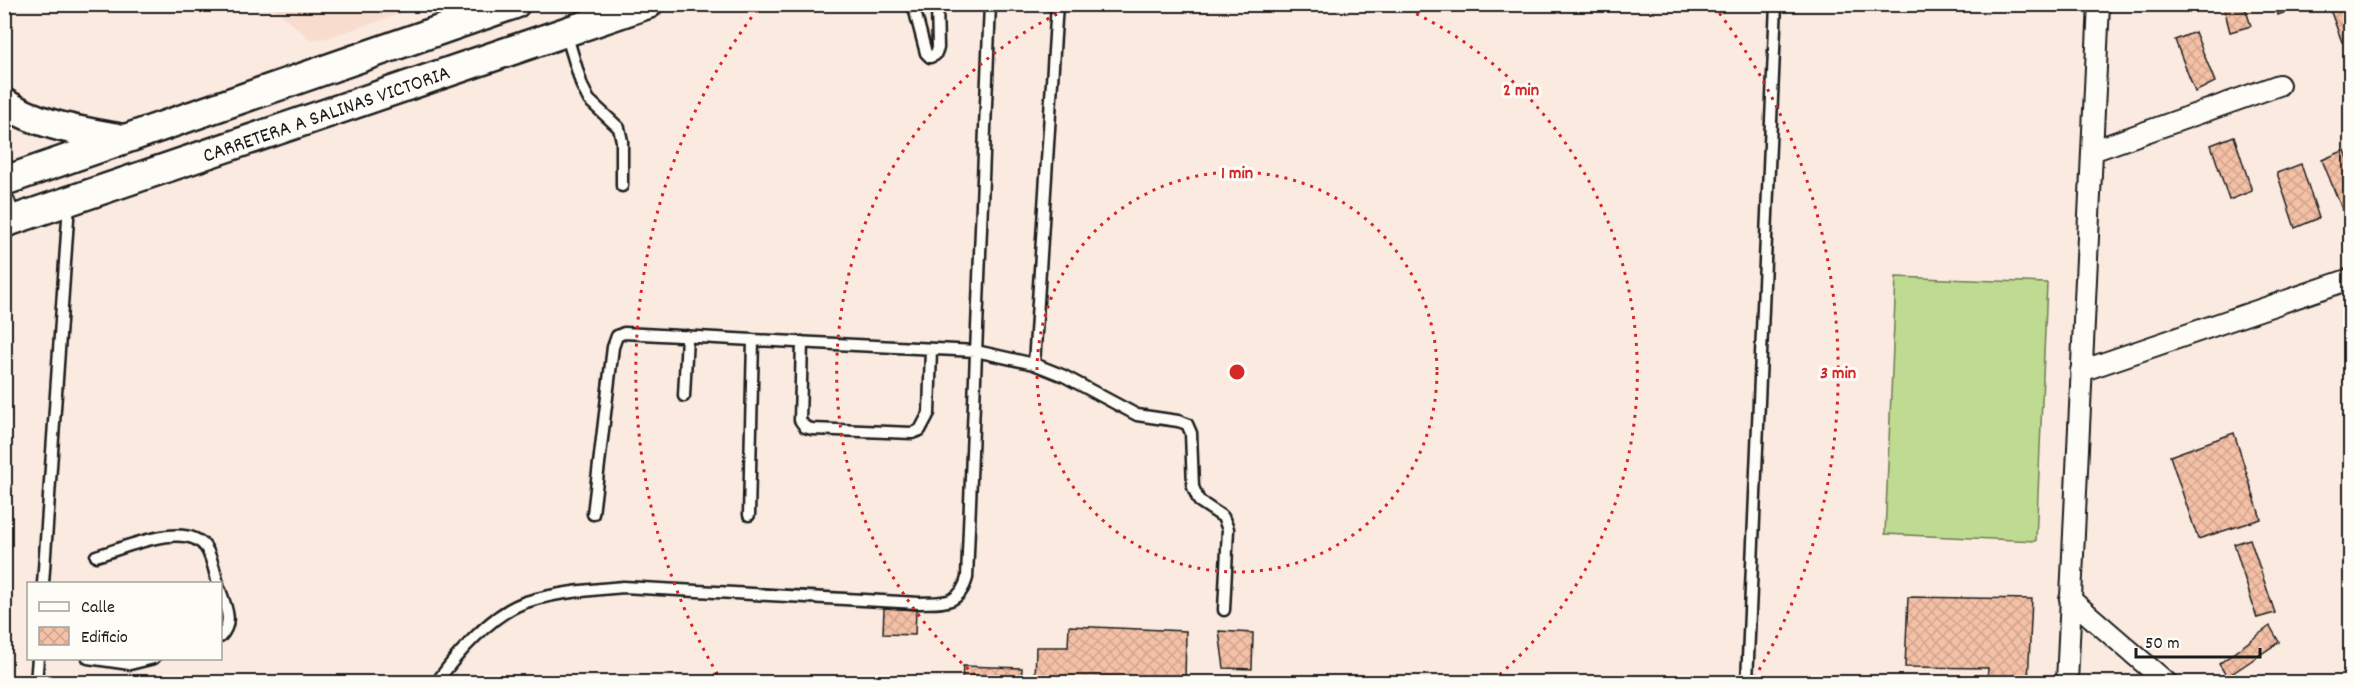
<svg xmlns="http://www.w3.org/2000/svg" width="2355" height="687" font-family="Dekko,sans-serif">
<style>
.built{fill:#f8ddce}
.pitch{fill:#bfda91;stroke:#6e7b56;stroke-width:1.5}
.building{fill:url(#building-cross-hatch);stroke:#1c1c1c;stroke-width:1.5}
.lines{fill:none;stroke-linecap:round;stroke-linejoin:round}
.service-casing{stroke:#1c1c1c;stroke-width:15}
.minor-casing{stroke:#1c1c1c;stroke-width:24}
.secondary-casing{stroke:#1c1c1c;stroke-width:33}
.service{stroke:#fdfcf7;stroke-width:10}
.minor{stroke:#fdfcf7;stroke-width:20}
.secondary{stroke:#fdfcf7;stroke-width:28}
.ring{fill:none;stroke:#d62828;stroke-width:3;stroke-dasharray:3 6}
.labels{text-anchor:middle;stroke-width:6;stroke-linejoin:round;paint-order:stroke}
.street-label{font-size:21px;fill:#1c1c1c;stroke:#fdfcf7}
.centre{fill:#d62828;stroke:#fdfcf7;stroke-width:3}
.ring-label{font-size:18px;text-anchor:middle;font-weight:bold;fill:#d62828;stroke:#fdfcf7;stroke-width:6;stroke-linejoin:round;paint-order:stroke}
</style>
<defs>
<pattern id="building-cross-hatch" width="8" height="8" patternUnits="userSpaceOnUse" patternTransform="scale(1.5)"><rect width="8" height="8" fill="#f4c0a6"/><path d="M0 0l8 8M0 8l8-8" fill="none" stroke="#d1a48e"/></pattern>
</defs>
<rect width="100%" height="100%" fill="#faeadf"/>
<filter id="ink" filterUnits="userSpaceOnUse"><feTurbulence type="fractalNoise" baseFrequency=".0167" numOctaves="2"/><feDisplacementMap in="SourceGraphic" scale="12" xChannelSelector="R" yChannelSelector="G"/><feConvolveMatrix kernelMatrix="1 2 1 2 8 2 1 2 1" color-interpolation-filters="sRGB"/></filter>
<g filter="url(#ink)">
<!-- built -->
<path class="built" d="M270 5H427L327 38 311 40Z"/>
<!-- pitch -->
<path class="pitch" d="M1896 277 2047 283 2036 541 1885 534Z"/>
<!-- building -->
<path class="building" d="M2223 4H2244L2251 26 2230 32Z
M2274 4H2298L2299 7 2278 15Z
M2328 4H2350V39L2342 42Z
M2195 32 2215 82 2195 92 2175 40Z
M2234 136 2252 191 2229 200 2211 145Z
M2345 150 2350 165V212L2344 214 2322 160Z
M2301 164 2319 218 2295 228 2277 173Z
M2234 433 2261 519 2198 539 2170 456Z
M2250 539 2275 613 2257 618 2234 544Z
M1908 597 2032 599 2028 682H1987L1988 668 1905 667Z
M884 608 916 610 915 635 883 634Z
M1069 626 1186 631 1185 682H1035L1036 647H1068Z
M2270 626 2279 642 2227 677 2219 664Z
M1219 631 1253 633 1252 669 1224 668Z
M963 666 1022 668 1021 682H962Z"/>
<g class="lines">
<defs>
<path id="service" d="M913 4 926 53 930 57 935 55 938 48 937 4
M566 33 582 86 589 100 619 128 622 141V186
M753 340 976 351 1034 364 1064 376 1137 415 1178 421 1187 424 1191 433 1193 487 1199 501 1223 517 1228 529 1224 610
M802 342 800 420 805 427 812 429 912 433 920 430 929 413 931 349
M1034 364 1057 4
M684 396 687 336
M593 514 613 347 617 336 624 333 753 340 749 515
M96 556C123 549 186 519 206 548 212 557 215 573 218 584
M43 584 69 204
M220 590C226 607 234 623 220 637
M88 658 130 664 154 658
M36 682 38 658
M437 682C456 655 492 613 526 602 557 592 590 590 623 587L919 603C943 602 959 606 967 578L990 4
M1747 682 1776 4"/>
<path id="minor" d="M2092 151 2279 85
M4 202 11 221
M2081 371 2350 279
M2070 599 2166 682
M2067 682 2099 4"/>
<path id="secondary" d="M4 103C40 126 81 131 122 139
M4 181 515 4
M4 223 648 4"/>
</defs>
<!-- service casing -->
<use href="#service" class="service-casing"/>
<!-- minor casing -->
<use href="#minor" class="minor-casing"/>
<!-- secondary casing -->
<use href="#secondary" class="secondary-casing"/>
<!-- service -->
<use href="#service" class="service"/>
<!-- minor -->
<use href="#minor" class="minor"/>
<!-- secondary -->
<use href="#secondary" class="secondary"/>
</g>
</g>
<!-- distance rings -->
<g class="ring">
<circle cx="1237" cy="372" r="200"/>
<path d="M982 681A401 401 0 0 1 1074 6M1400 6A401 401 0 0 1 1492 681"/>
<path d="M722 682A601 601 0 0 1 760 6M1714 6A601 601 0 0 1 1752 682"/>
</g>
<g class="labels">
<!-- street labels -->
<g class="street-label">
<text transform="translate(326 113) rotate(-19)" y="7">CARRETERA A SALINAS VICTORIA</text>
</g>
</g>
<circle cx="1237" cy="372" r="9" class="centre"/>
<g class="ring-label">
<text x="1521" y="95">2 min</text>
<text x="1237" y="178">1 min</text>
<text x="1838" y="378">3 min</text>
</g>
<!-- margin -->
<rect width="2355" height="687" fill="none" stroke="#fdfcf7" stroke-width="24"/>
<rect x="12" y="12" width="2331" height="663" fill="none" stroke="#1c1c1c" stroke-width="2" filter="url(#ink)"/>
<!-- legend -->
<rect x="27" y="582" width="195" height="78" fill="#fdfcf7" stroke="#a3a29f" stroke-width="1.5"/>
<rect x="39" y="602" width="30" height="9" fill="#fdfcf7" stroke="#a3a29f" stroke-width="1.5"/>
<text x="81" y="612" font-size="18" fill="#1c1c1c">Calle</text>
<rect x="39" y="627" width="30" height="18" fill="url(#building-cross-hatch)" stroke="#a3a29f" stroke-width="1.5"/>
<text x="81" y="642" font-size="18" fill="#1c1c1c">Edificio</text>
<!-- scale -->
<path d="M2136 648v9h124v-9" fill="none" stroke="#1c1c1c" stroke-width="3"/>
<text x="2145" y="648" font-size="18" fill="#1c1c1c" stroke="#fdfcf7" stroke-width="4.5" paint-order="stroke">50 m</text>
</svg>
